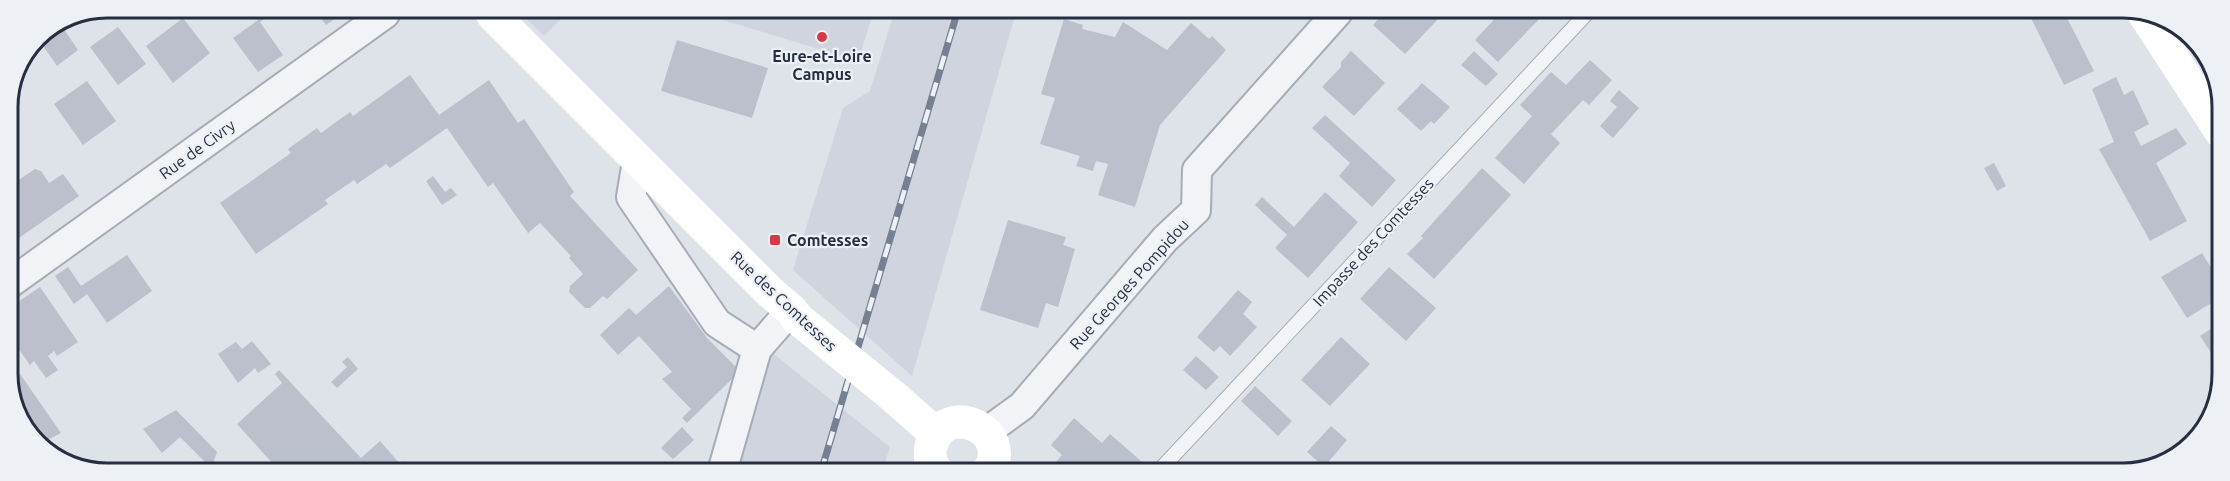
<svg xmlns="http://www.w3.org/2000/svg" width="2230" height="481" font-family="Ubuntu,sans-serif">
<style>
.built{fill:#d0d4de}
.building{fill:#bbc0cc}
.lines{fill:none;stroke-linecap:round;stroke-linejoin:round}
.lane-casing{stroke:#a7acb7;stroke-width:16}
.street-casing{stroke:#a7acb7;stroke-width:32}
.lane{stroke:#f1f3f7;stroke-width:14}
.street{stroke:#f1f3f7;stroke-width:28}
.secondary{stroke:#fff;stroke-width:33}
.rail-casing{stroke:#768093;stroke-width:7}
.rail{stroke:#edf1f6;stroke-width:4.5;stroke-dasharray:14;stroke-linecap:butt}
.secondary-bridge{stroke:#fff;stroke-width:33}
.poi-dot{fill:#d83949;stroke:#edf1f6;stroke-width:2}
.labels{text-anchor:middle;stroke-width:4.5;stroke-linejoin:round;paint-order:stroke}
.poi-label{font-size:16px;font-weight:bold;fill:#262e41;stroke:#edf1f6}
.street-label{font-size:16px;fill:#262e41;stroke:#edf1f6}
.rim{fill:none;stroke:#262e41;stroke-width:3}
</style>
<rect width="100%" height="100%" fill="#dee2e9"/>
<!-- built -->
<path class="built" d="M1016 12 912 376 793 270 843 108 870 91 894 13Z
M700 13H873L858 61Z
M521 14H566L544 36Z
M770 351 890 447 882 472H736Z"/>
<!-- building -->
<path class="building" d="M2038 10H2063L2094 71 2064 85 2029 14Z
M1385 11H1431L1439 18 1405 54 1373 25Z
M1502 11H1540L1543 15 1498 62 1475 40Z
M254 14H270L260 22 283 55 258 72 233 38 258 20Z
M318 14H342L326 25Z
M183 18 210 53 173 83 146 46Z
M1064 19 1083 25 1082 29 1115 37 1123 22 1167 50 1191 23 1209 39 1212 36 1226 50 1160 125 1135 207 1098 195 1108 164 1096 161 1093 171 1076 166 1080 156 1040 144 1055 98 1041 94Z
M59 22 78 50 57 66 37 37Z
M118 27 146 64 118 85 90 47Z
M677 40 768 68 752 118 661 91Z
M1351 51 1385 83 1354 116 1322 87 1341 67V62Z
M1474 51 1498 74 1486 86 1461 65Z
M1590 60 1612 80 1589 105 1583 100 1551 134 1560 143 1524 184 1495 158 1532 116 1520 105 1551 72 1566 85Z
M410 75 439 115 489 80 518 123 524 119 574 192 570 196 638 270 607 299 603 296 590 308H585L569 292 570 286 583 274 569 258 571 256 540 223 528 233 493 183 488 187 447 128 390 168 386 164 357 184 354 180 325 200 328 204 256 254 220 203 291 153 288 149 317 128 321 133 350 112 353 116Z
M2116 77 2124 95 2133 90 2149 124 2134 132 2141 146 2176 128 2187 144 2156 163 2187 221 2150 241 2099 149 2114 142 2092 89Z
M87 81 116 121 83 145 54 104Z
M1422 83 1450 107 1434 124 1431 121 1421 131 1397 109Z
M1619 90 1639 108 1613 138 1600 126 1617 107 1610 101Z
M1325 115 1396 180 1372 207 1339 176 1350 163 1312 128Z
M8 137 16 148 8 153Z
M1994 163 2006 186 1997 191 1984 168Z
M1482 168 1511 195 1434 279 1407 254 1423 238 1421 236Z
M35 169 41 171 49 183 63 174 79 196 9 245 8 211 17 205 8 193V187Z
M433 176 445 192 451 188 457 195 442 205 426 181Z
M1325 192 1358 222 1308 278 1275 248 1287 235 1255 205 1262 197 1294 227Z
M1008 220 1066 237 1063 245 1075 249 1058 307 1046 303 1038 328 980 310Z
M2202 253 2221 284V297L2187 318 2161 277Z
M127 255 152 291 107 323 87 294 74 304 55 276 68 267 81 286Z
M1389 267 1436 308 1406 341 1360 299Z
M669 286 707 338 740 371 687 423 682 418 691 409 662 379 672 372 639 336 618 355 600 335 629 308 636 315Z
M40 287 78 342 57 356 54 351 48 356 58 370 46 378 34 361 30 365 9 335V308Z
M1238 290 1252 302 1243 314 1257 327 1230 356 1220 346 1214 352 1197 337Z
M2221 322V384L2214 373 2219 365 2200 336Z
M1341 337 1370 364 1330 406 1301 380Z
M252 341 271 364 258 373 255 368 238 383 218 354 236 342 242 349Z
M1196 356 1219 377 1206 390 1183 370Z
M348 357 358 369 337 388 331 382 347 367 342 362Z
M9 358 61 433 38 445 9 394Z
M279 370 361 458 380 441 401 465 405 461 415 472H287L278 462 274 465 237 424 282 383 275 374Z
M1255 386 1292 421 1278 436 1241 401Z
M176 410 217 452 211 468 180 437 162 453 143 429Z
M1074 418 1102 443 1110 434 1142 462 1132 472H1066L1055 463 1062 455 1051 445Z
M1331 426 1347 440 1324 467 1307 452Z
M682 427 694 440 673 459 661 448Z"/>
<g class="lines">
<defs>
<path id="lane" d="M1157 473 1589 11"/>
<path id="street" d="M637 161 631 197 717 323 757 349
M9 284 385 14
M986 432 1022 406 1165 239 1196 210 1197 170 1338 12
M722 472 757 349 791 310"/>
</defs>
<!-- lane casing -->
<use href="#lane" class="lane-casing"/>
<!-- street casing -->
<use href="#street" class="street-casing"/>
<!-- lane -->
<use href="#lane" class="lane"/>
<!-- street -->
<use href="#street" class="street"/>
<!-- secondary -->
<path class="secondary" d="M2141 9 2221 132
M492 14 770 292 791 310 797 318
M894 397 936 434
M937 472C931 465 929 455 931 446 944 398 1016 430 988 472"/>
<defs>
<path id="rail" d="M821 472 957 13"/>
</defs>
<!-- rail casing -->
<use href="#rail" class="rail-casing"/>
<!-- rail -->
<use href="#rail" class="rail"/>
<!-- secondary-bridge -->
<path class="secondary-bridge" d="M797 318 894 397"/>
</g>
<!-- markers -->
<g class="poi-dot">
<circle cx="822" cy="37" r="6"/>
<rect x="769" y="234" width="12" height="12" rx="3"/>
</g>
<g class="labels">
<!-- poi labels -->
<g class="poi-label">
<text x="822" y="62">Eure-et-Loire<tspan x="822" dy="18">Campus</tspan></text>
<text x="787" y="246" text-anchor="start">Comtesses</text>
</g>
<!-- street labels -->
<g class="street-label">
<text transform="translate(197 149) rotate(-36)" y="6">Rue de Civry</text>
<text transform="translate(1373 242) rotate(-47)" y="6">Impasse des Comtesses</text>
<text transform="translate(1129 284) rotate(-48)" y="6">Rue Georges Pompidou</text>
<text transform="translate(784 301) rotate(43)" y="6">Rue des Comtesses</text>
</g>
</g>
<!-- crop -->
<path d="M0 0H2230V481H0ZM107 18H2123A89 89 0 0 1 2212 107V374A89 89 0 0 1 2123 463H107A89 89 0 0 1 18 374V107A89 89 0 0 1 107 18Z" fill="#edf1f6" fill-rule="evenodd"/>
<path class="rim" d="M107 18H2123A89 89 0 0 1 2212 107V374A89 89 0 0 1 2123 463H107A89 89 0 0 1 18 374V107A89 89 0 0 1 107 18Z"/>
</svg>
